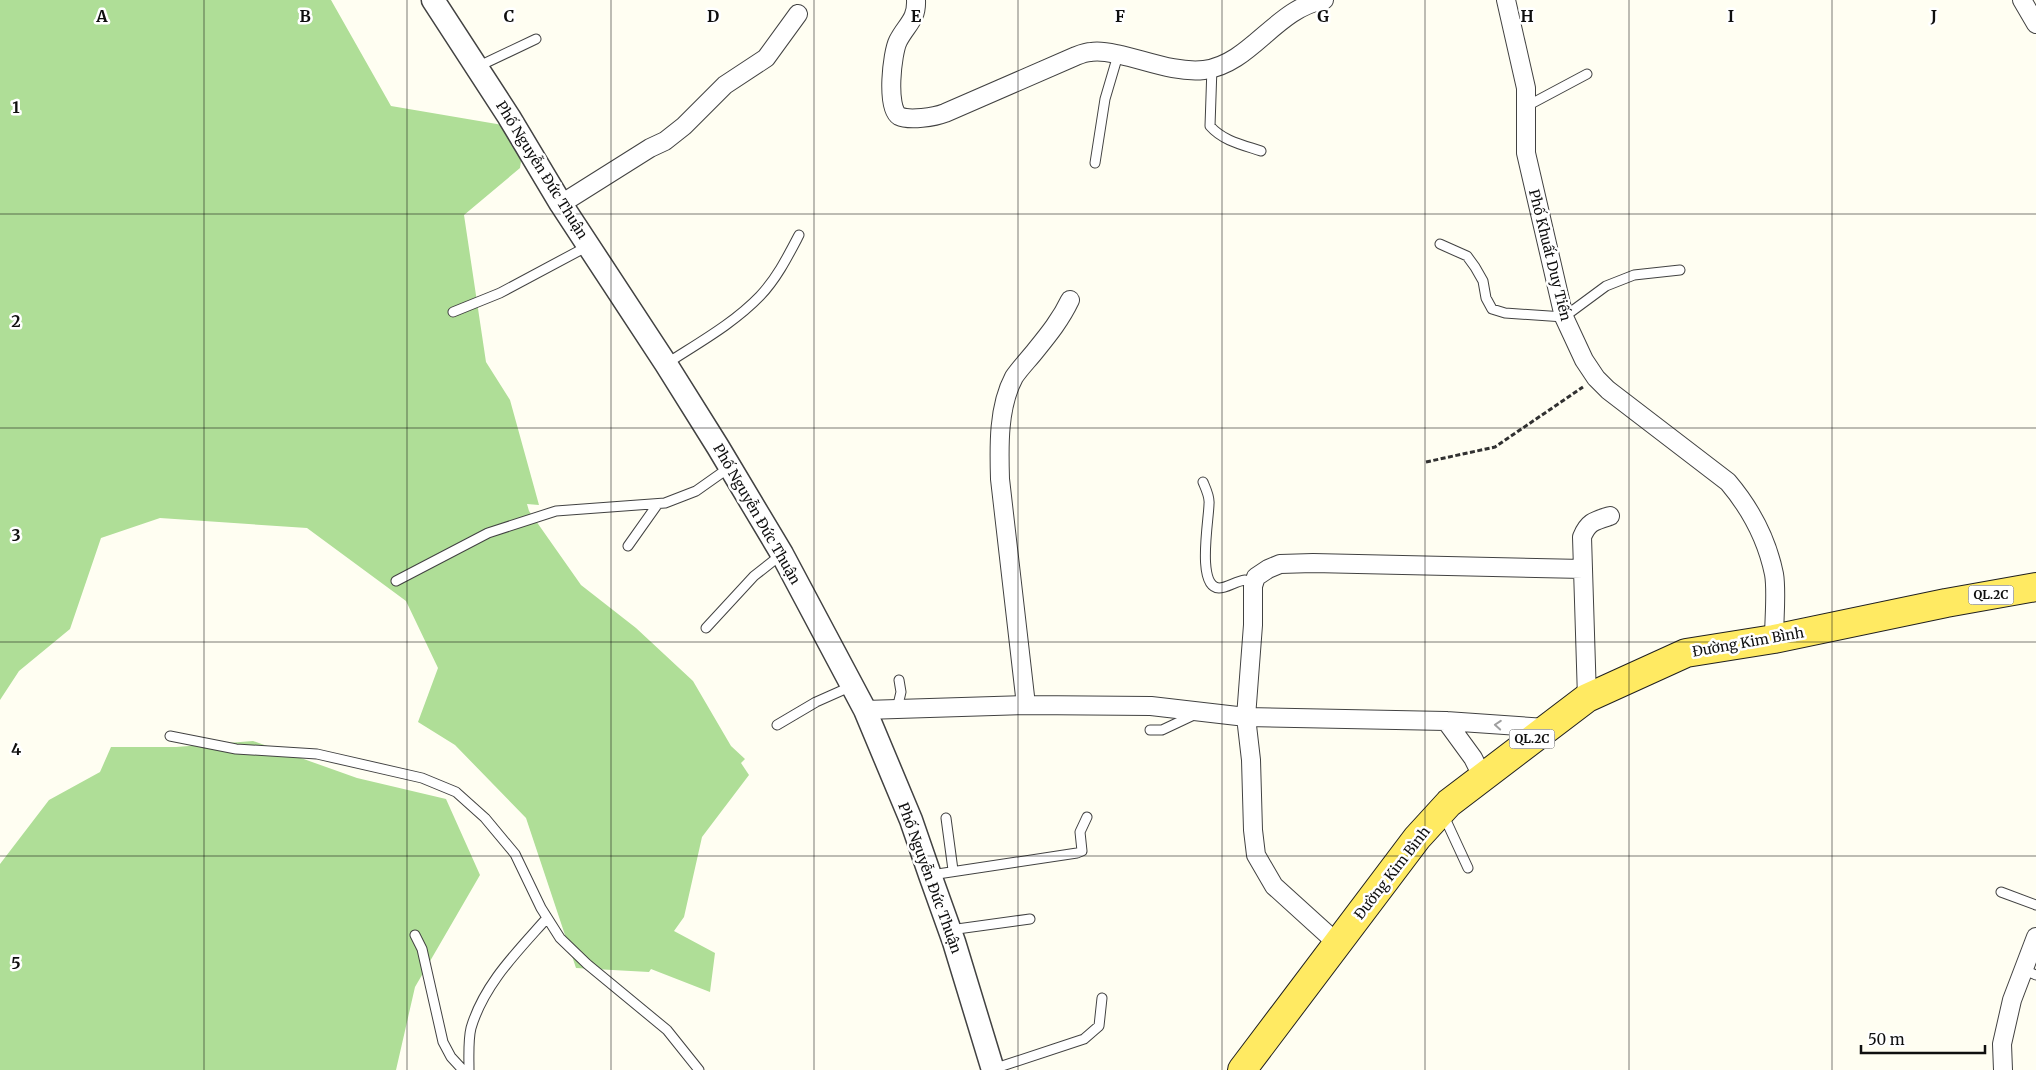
<svg xmlns="http://www.w3.org/2000/svg" width="2036" height="1070" font-family="Merriweather,serif">
<style>
.forest{fill:#afde97}
.lines{fill:none;stroke-linecap:round;stroke-linejoin:round}
.service-casing{stroke:#424242;stroke-width:11}
.minor-casing{stroke:#424242;stroke-width:20}
.tertiary-casing{stroke:#424242;stroke-width:25}
.primary-casing{stroke:#202020;stroke-width:30}
.path{stroke:#313131;stroke-width:3;stroke-dasharray:5 2.5;stroke-linecap:butt}
.service{stroke:#fff;stroke-width:9}
.minor{stroke:#fff;stroke-width:18}
.tertiary{stroke:#fff;stroke-width:22}
.primary{stroke:#ffea62;stroke-width:28}
.oneway{stroke:#9f9f9f}
.grid{fill:none;stroke:#0f0f0f;stroke-width:1;stroke-opacity:0.55}
.labels{text-anchor:middle;stroke-width:5;stroke-linejoin:round;paint-order:stroke}
.shield{fill:#fff;stroke:#575757;stroke-width:1}
.shield-label{font-size:12px;font-weight:bold;fill:#0f0f0f}
.street-label{font-size:14px;fill:#0f0f0f;stroke:#fff}
.grid-label{font-size:16px;text-anchor:middle;font-weight:bold;fill:#0f0f0f;stroke:#fff;stroke-width:5;stroke-linejoin:round;paint-order:stroke}
</style>
<rect width="100%" height="100%" fill="#fffef2"/>
<!-- forest -->
<path class="forest" d="M0 0H331L391 106 526 129 520 168 464 215 486 362 510 400 539 505 527 504 529 511 581 585 636 628 693 681 731 746 745 759 741 763 749 775 702 837 684 917 674 931 715 953 710 992 651 969 649 972 576 968 526 818 455 745 418 722 438 668 406 601 307 528 160 518 101 538 70 629 19 671 0 700Z
M253 741 357 778 446 799 480 875 415 987 396 1070H0V864L49 800 100 772 111 747H176Z"/>
<g class="lines">
<defs>
<path id="service" d="M477 67 536 39
M1212 67 1210 126C1223 141 1243 145 1261 151
M1527 106 1587 74
M1095 163 1105 99 1118 55
M1440 244 1467 256 1475 267 1483 281 1486 298 1492 309 1505 313 1564 317 1606 286 1634 275 1680 270
M453 312 500 293 588 246
M666 364C698 343 733 324 760 296 777 278 788 256 799 235
M1203 482C1206 489 1210 497 1209 504 1209 519 1196 587 1219 588 1227 588 1236 581 1245 580L1253 586
M628 546 657 505
M396 581 488 533 556 511 665 503 696 491 730 467
M706 628 754 576 782 554
M897 709 901 692 899 680
M777 725 816 702 852 686
M1150 730H1162L1196 714
M170 736 236 749 317 754 422 778 456 792 485 818 515 854 541 908 560 938 587 964 667 1030 699 1070
M1443 814 1468 868
M946 818 953 870
M931 875 1077 853 1082 851 1080 832 1087 817
M2001 892 2036 905
M950 930 1030 919
M415 935 422 949 443 1042 451 1057 463 1070
M2024 970 2036 975
M993 1069 1084 1039 1099 1026 1102 998
M469 1070C469 1057 468 1040 471 1028 484 984 517 952 547 918"/>
<path id="minor" d="M916 0C917 20 906 25 898 41 892 53 886 108 899 116 909 121 935 117 945 113L1076 56C1081 54 1086 52 1091 52 1101 50 1111 53 1121 55 1147 61 1177 73 1204 70 1251 64 1276 8 1324 0
M1506 0 1526 88V153L1564 317 1584 360 1596 378 1608 390 1728 482C1750 508 1767 540 1774 574 1777 591 1774 620 1774 639
M2022 0 2036 24
M561 204 650 148 665 141 684 126 725 85 766 58 798 14
M1587 698 1582 537C1588 522 1594 521 1610 516
M1026 705 1000 479C999 446 998 407 1014 377 1020 368 1029 359 1036 350 1049 334 1061 319 1070 300
M865 710 1026 705 1151 706 1246 717 1446 721 1546 728
M1446 721 1473 758 1483 778
M1338 944 1274 886 1256 855 1253 830 1251 760 1246 717 1253 625V586L1256 577 1268 569 1280 564 1313 563 1583 569
M2003 1070 2002 1044 2012 1000 2036 937"/>
<path id="tertiary" d="M433 0 509 117 561 204 666 364 718 447 782 554 865 710 911 820 930 875 954 942 993 1070"/>
<path id="primary" d="M1242 1070 1417 838 1449 803 1587 698 1686 653 1774 639 1946 603 2036 587"/>
</defs>
<!-- service casing -->
<use href="#service" class="service-casing"/>
<!-- minor casing -->
<use href="#minor" class="minor-casing"/>
<!-- tertiary casing -->
<use href="#tertiary" class="tertiary-casing"/>
<!-- primary casing -->
<use href="#primary" class="primary-casing"/>
<!-- path -->
<path class="path" d="M1426 462 1495 447 1583 387"/>
<!-- service -->
<use href="#service" class="service"/>
<!-- minor -->
<use href="#minor" class="minor"/>
<!-- tertiary -->
<use href="#tertiary" class="tertiary"/>
<!-- primary -->
<use href="#primary" class="primary"/>
</g>
<!-- one-way arrows -->
<defs><path id="oneway-chevron" d="M-2-3.5L2.5 0L-2 3.5" fill="none" stroke-width="1.6" stroke-linecap="round" stroke-linejoin="round" transform="scale(1.25)"/></defs>
<use class="oneway" href="#oneway-chevron" transform="translate(1498 725) rotate(-176)"/>
<!-- grid -->
<path class="grid" d="M204 0V1070M407 0V1070M611 0V1070M814 0V1070M1018 0V1070M1222 0V1070M1425 0V1070M1629 0V1070M1832 0V1070M0 214H2036M0 428H2036M0 642H2036M0 856H2036"/>
<g class="labels">
<!-- shield labels -->
<g class="shield">
<rect x="1968.5" y="585.5" width="45" height="19" rx="4"/>
<rect x="1509.5" y="729.5" width="45" height="19" rx="4"/>
</g>
<g class="shield-label">
<text x="1991" y="599">QL.2C</text>
<text x="1532" y="743">QL.2C</text>
</g>
<!-- street labels -->
<g class="street-label">
<text transform="translate(542 170) rotate(58)" y="5">Phố Nguyễn Đức Thuận</text>
<text transform="translate(1550 255) rotate(76)" y="5">Phố Khuất Duy Tiến</text>
<text transform="translate(757 514) rotate(60)" y="5">Phố Nguyễn Đức Thuận</text>
<text transform="translate(1748 642) rotate(-10)" y="5">Đường Kim Bình</text>
<text transform="translate(1392 873) rotate(-52)" y="5">Đường Kim Bình</text>
<text transform="translate(930 878) rotate(70)" y="5">Phố Nguyễn Đức Thuận</text>
</g>
</g>
<g class="grid-label">
<text x="102" y="22">A</text>
<text x="305" y="22">B</text>
<text x="509" y="22">C</text>
<text x="713" y="22">D</text>
<text x="916" y="22">E</text>
<text x="1120" y="22">F</text>
<text x="1323" y="22">G</text>
<text x="1527" y="22">H</text>
<text x="1731" y="22">I</text>
<text x="1934" y="22">J</text>
<text x="16" y="113">1</text>
<text x="16" y="327">2</text>
<text x="16" y="541">3</text>
<text x="16" y="755">4</text>
<text x="16" y="969">5</text>
</g>
<!-- scale -->
<path d="M1861 1045v8h124v-8" fill="none" stroke="#0f0f0f" stroke-width="2.5"/>
<text x="1868" y="1045" font-size="15" fill="#0f0f0f" stroke="#ffffff" stroke-width="4" paint-order="stroke">50 m</text>
</svg>
